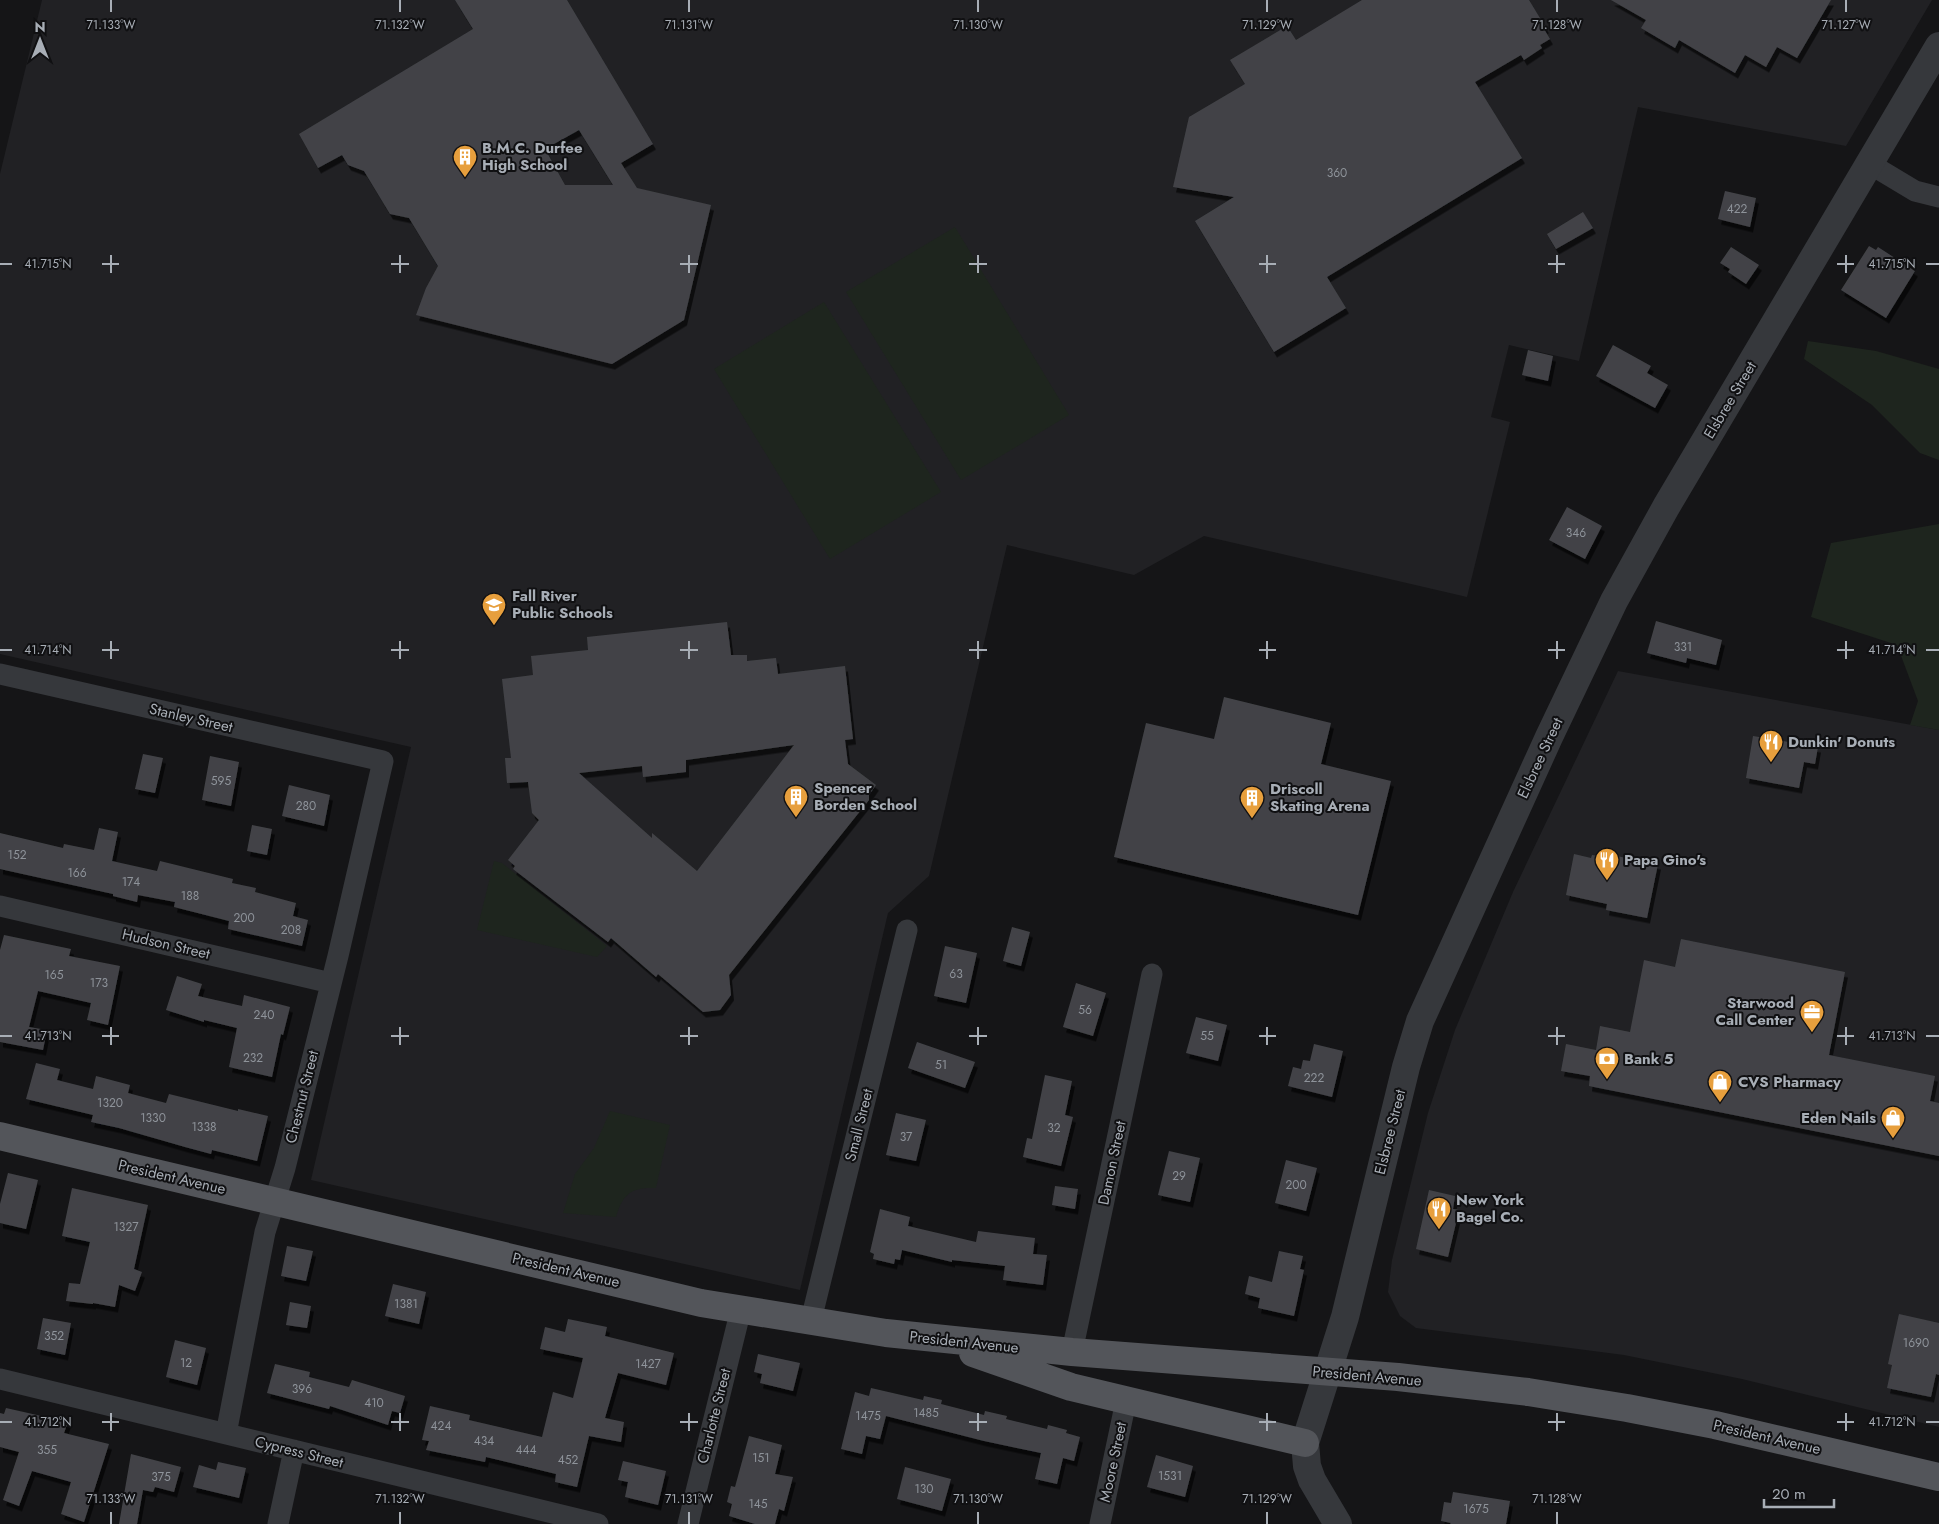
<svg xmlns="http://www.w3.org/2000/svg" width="1939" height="1524" font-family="Jost,sans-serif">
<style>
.built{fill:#212124}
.green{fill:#1e251e}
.building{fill:#424347;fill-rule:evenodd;filter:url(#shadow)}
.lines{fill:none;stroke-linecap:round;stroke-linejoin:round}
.minor{stroke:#36383c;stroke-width:21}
.tertiary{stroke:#36383c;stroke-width:28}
.primary{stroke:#53555a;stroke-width:28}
.ticks{fill:none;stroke:#a8aeb6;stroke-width:2}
.labels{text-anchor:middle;stroke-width:4;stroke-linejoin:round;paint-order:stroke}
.number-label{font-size:12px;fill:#8e939a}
.poi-label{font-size:15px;font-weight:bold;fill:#a8aeb6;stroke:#101012;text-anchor:start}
.street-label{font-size:15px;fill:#a8aeb6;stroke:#101012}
.ticks-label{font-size:12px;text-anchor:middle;fill:#a8aeb6;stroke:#101012;stroke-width:4;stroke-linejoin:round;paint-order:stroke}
</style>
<defs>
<filter id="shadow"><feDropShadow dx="3" dy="5.5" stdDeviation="0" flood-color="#0009"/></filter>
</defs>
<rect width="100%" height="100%" fill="#151517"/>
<!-- built -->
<path class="built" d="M42 0H1932L1846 146 1638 107 1579 361 1509 345 1491 417 1510 422 1467 597 1204 536 1134 575 1007 545 929 876 888 913 800 1290 311 1180 411 747 0 654V174Z
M1618 671 1939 730V1427L1742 1379 1624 1355 1416 1328 1400 1316 1388 1292 1392 1260 1428 1113 1455 1030 1513 892Z"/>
<!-- green -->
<path class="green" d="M955 227 1069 415 961 480 846 292Z
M824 302 941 492 830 559 714 369Z
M1808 341 1876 351 1939 369V460L1920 453 1872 405 1804 359Z
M1939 524V730L1910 725 1918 701 1897 645 1811 617 1831 543Z
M494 861 502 863 607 946 597 957 477 930Z
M610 1111 670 1125 656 1188C632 1187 623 1193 616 1217L563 1213 575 1174 594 1148Z"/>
<!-- building -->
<path class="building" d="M455 0H567L653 144 621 163 637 188 711 205 684 320 612 364 416 315 426 288 438 266 409 218 390 214 364 171 348 165 342 155 318 168 299 134 473 29ZM579 130 613 185H565L545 149Z
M1362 0H1529L1546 28 1544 29 1550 39 1540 45 1542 48 1524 60 1521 55 1475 82 1522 158 1327 277 1346 308 1274 352 1195 221 1234 197 1173 187 1189 117 1245 84 1230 60 1287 26 1296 40Z
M1611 0H1831L1797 58 1777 47 1766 67 1745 55 1735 73 1679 40 1675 48 1641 28 1646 20Z
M1725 191 1756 198 1750 227 1718 219Z
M1583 212 1593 228 1556 249 1547 234Z
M1869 246 1876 250 1878 247 1915 271 1886 318 1841 290Z
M1731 247 1759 265 1746 284 1728 272 1730 269 1720 263Z
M1613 345 1651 366 1647 373 1668 385 1655 408 1596 376Z
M1528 350 1553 356 1548 381 1522 375Z
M1567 507 1602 526 1585 559 1549 540Z
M1656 621 1722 640 1716 665 1687 658 1686 663 1647 653Z
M727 622 731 655H747V661L776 658 778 674 845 666 853 739 845 740 848 764 876 785 869 795V800L729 975 731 995 720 1010 703 1012 658 974 656 977 611 938 608 942 513 869 515 866 508 860 539 820 532 813 528 782 507 783 505 758H511L502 679 533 675 531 656 588 650 587 637ZM794 745 697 871 652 833V838L579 773 642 766 643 777 686 772V760Z
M1224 697 1331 723 1321 764 1391 781 1358 915 1114 857 1146 723 1214 739Z
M1753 736 1818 747 1815 764 1804 762 1799 788 1746 778Z
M143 754 163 758 155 793 135 789Z
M210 756 239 762 231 806 202 800Z
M289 785 330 795 324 826 282 816Z
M252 825 272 829 267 855 247 851Z
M99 828 118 832 112 861 157 871 160 861 233 879 232 883 256 888 255 892 296 903 293 916 308 920 302 946 228 929 229 921 174 907 175 902 138 895 137 902 113 896V894L0 869V833L63 848 64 844 94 850Z
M1574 854 1591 858 1592 855 1610 858 1611 855 1658 864 1647 918 1606 910 1607 904 1566 895Z
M1012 927 1030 932 1021 966 1003 961Z
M4 935 71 949 69 956 120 966 108 1025 87 1020 91 1003 38 991 29 1027 47 1030 43 1050 0 1042V950Z
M1681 939 1845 972 1829 1055 1935 1076 1930 1101 1939 1103V1156L1589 1086 1590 1076 1561 1071 1566 1044 1596 1050 1600 1026 1630 1032 1644 960 1675 967Z
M945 946 977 953 966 1003 934 996Z
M177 976 202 984 198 996 242 1006 244 995 290 1007 283 1035 281 1034 272 1077 229 1067 237 1028 204 1020V1022L166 1010Z
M1076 983 1106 993 1093 1036 1063 1027Z
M1196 1017 1227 1025 1218 1061 1186 1053Z
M917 1042 975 1062 965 1088 908 1068Z
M1314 1044 1343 1051 1332 1097 1288 1086 1293 1067 1301 1069 1303 1060 1310 1061Z
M36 1063 60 1069 57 1080 93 1089 96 1076 130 1085 128 1093 166 1103 169 1094 238 1111V1109L268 1116 257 1161 212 1150 211 1154 185 1147 119 1128 91 1122 93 1115 26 1099Z
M1045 1075 1072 1081 1065 1115 1073 1117 1061 1166 1023 1157 1027 1138 1032 1139Z
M896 1113 926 1120 916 1161 886 1155Z
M1169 1151 1200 1158 1190 1202 1158 1195Z
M1286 1160 1317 1168 1306 1211 1275 1203Z
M8 1173 38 1180 26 1229 0 1223V1204Z
M1055 1186 1078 1189 1075 1209 1052 1205Z
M72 1188 148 1205 134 1269 142 1272 135 1291 119 1285 115 1307 93 1303V1304L66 1301 69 1283 80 1284 90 1242 62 1236Z
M1429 1190 1455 1196 1453 1209 1459 1210 1448 1257 1416 1249Z
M880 1209 910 1217 908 1226 976 1242 978 1231 1035 1238 1033 1254 1047 1255 1043 1285 1003 1280 1005 1266 952 1260V1262L902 1250 900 1260 895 1259 894 1264 873 1259 874 1254 870 1252Z
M287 1246 313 1251 306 1281 281 1276Z
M1279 1251 1303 1256 1300 1269 1304 1270 1294 1316 1258 1308 1260 1298 1245 1294 1249 1276 1272 1282Z
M393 1284 426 1292 419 1324 385 1316Z
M290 1302 311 1306 307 1328 286 1325Z
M1899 1314 1939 1323V1375L1936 1374 1931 1397 1887 1388 1892 1365 1888 1364Z
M43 1318 71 1323 65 1355 37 1349Z
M568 1319 607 1327 605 1336 674 1353 666 1385 618 1373 605 1418 624 1422 621 1442 589 1436 577 1487 555 1482 556 1474 486 1457 485 1462 426 1450 429 1441 422 1440 430 1406 470 1415 469 1420 542 1437 553 1392 573 1398 583 1358 540 1349 545 1327 565 1332Z
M175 1340 206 1348 197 1385 166 1377Z
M758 1354 800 1363 793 1391 760 1383 762 1374 754 1372Z
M275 1364 310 1372 309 1377 349 1387 352 1380 405 1396 400 1413 392 1411 388 1425 330 1406 329 1409 267 1393Z
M871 1388 923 1400 924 1396 942 1400 941 1404 984 1415 985 1411 1007 1416 1006 1419 1047 1429 1048 1425 1067 1430 1066 1433 1080 1437 1074 1461 1063 1458 1057 1484 1035 1479 1041 1453 984 1441 886 1416 880 1439 866 1436 862 1454 841 1449 855 1392 869 1396Z
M6 1408 68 1422 64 1433 109 1444 84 1522 61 1514 71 1482 32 1471 19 1506 3 1500 19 1452 0 1447V1413L4 1414Z
M749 1436 782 1445 775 1474 793 1477 784 1511 779 1509 775 1524H755L729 1516 732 1504 727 1502 731 1486 735 1487Z
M131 1454 181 1467 174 1492 155 1487 153 1492 143 1490 137 1524H119Z
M1156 1455 1193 1466 1185 1497 1147 1487Z
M623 1461 666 1471 658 1505 625 1497 628 1482 618 1480Z
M218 1462 246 1468 239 1498 193 1487 199 1465 216 1470Z
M905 1467 951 1479 942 1511 897 1499Z
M1453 1492 1510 1501 1506 1524H1450L1451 1523 1441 1521 1444 1502 1451 1503Z"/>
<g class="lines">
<!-- minor -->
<path class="minor" d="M1870 164 1915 191 1939 197
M0 674 383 761 338 956 285 1168 265 1232 226 1434
M0 906 331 983
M811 1320 907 930
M1072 1352 1152 974
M0 1379 598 1524
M278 1524 294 1450
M688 1524 741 1309
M1100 1524 1126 1401"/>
<!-- tertiary -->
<path class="tertiary" d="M1338 1524 1312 1480 1307 1466 1305 1443 1345 1317 1406 1067 1420 1021 1549 737 1614 601 1666 507 1939 46"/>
<!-- primary -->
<path class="primary" d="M0 1136 701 1303 886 1333 1072 1352 1398 1377 1528 1392 1627 1408 1715 1425 1939 1477
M973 1353 1071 1387 1305 1443"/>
</g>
<!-- ticks -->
<path class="ticks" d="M111 0V12M400 0V12M689 0V12M978 0V12M1267 0V12M1557 0V12M1846 0V12M111 255V273M400 255V273M689 255V273M978 255V273M1267 255V273M1557 255V273M1846 255V273M0 264H12M102 264H119M391 264H409M680 264H698M969 264H987M1259 264H1276M1548 264H1565M1837 264H1854M1926 264H1939M111 641V659M400 641V659M689 641V659M978 641V659M1267 641V659M1557 641V659M1846 641V659M0 650H12M102 650H119M391 650H409M680 650H698M969 650H987M1259 650H1276M1548 650H1565M1837 650H1854M1926 650H1939M111 1027V1045M400 1027V1045M689 1027V1045M978 1027V1045M1267 1027V1045M1557 1027V1045M1846 1027V1045M0 1036H12M102 1036H119M391 1036H409M680 1036H698M969 1036H987M1259 1036H1276M1548 1036H1565M1837 1036H1854M1926 1036H1939M111 1413V1431M400 1413V1431M689 1413V1431M978 1413V1431M1267 1413V1431M1557 1413V1431M1846 1413V1431M0 1422H12M102 1422H119M391 1422H409M680 1422H698M969 1422H987M1259 1422H1276M1548 1422H1565M1837 1422H1854M1926 1422H1939M111 1512V1524M400 1512V1524M689 1512V1524M978 1512V1524M1267 1512V1524M1557 1512V1524"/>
<!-- icons -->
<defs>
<symbol id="building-pin" viewBox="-11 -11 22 30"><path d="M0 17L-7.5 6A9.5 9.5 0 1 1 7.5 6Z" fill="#e79f3d" stroke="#101012"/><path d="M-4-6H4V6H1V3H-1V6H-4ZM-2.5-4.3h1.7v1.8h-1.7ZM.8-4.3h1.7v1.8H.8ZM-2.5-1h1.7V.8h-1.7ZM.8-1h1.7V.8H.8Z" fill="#fff"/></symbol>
<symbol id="school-pin" viewBox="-11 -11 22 30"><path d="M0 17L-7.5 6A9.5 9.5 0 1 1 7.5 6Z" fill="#e79f3d" stroke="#101012"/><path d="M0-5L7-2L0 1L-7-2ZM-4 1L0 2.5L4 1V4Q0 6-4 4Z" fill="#fff"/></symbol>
<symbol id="restaurant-pin" viewBox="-11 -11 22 30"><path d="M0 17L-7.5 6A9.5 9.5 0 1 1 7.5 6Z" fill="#e79f3d" stroke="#101012"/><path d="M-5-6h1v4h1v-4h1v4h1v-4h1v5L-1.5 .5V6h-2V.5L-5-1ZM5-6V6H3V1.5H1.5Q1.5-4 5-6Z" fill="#fff"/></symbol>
<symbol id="office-pin" viewBox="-11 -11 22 30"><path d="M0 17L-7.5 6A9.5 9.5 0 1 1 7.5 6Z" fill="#e79f3d" stroke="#101012"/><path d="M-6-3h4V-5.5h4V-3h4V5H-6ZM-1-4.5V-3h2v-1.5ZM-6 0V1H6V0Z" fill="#fff"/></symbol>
<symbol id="bank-pin" viewBox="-11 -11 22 30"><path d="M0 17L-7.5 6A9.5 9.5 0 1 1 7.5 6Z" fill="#e79f3d" stroke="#101012"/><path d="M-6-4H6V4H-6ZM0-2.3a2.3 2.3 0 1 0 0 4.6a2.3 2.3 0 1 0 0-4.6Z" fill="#fff"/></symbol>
<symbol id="shop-pin" viewBox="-11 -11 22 30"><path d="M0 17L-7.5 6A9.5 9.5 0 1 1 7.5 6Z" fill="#e79f3d" stroke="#101012"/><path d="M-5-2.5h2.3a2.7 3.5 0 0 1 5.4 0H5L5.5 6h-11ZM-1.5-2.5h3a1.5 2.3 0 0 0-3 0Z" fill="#fff"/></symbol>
</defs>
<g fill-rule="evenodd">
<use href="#building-pin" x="451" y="143" width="28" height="38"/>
<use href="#school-pin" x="480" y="591" width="28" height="38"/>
<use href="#restaurant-pin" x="1757" y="728" width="28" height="38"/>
<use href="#building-pin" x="782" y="783" width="28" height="38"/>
<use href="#building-pin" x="1238" y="784" width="28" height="38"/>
<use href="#restaurant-pin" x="1593" y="846" width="28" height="38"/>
<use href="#office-pin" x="1798" y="998" width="28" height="38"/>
<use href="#bank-pin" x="1593" y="1045" width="28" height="38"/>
<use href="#shop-pin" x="1706" y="1068" width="28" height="38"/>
<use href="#shop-pin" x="1879" y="1104" width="28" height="38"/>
<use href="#restaurant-pin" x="1425" y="1195" width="28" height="38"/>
</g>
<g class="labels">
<!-- number labels -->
<g class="number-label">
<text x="1337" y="177">360</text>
<text x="1737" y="213">422</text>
<text x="1576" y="537">346</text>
<text x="1683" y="651">331</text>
<text x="221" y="785">595</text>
<text x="306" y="810">280</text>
<text x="17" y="859">152</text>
<text x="77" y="877">166</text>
<text x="131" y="886">174</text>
<text x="190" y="900">188</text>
<text x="244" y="922">200</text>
<text x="291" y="934">208</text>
<text x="956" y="978">63</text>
<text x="54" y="979">165</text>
<text x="99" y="987">173</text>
<text x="1085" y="1014">56</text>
<text x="264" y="1019">240</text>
<text x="1207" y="1040">55</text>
<text x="253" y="1062">232</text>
<text x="941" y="1069">51</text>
<text x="1314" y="1082">222</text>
<text x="110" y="1107">1320</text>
<text x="153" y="1122">1330</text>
<text x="204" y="1131">1338</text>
<text x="1054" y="1132">32</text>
<text x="906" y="1141">37</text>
<text x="1179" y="1180">29</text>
<text x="1296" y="1189">200</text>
<text x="126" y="1231">1327</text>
<text x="406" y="1308">1381</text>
<text x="54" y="1340">352</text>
<text x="1916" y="1347">1690</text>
<text x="186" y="1367">12</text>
<text x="648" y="1368">1427</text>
<text x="302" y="1393">396</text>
<text x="374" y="1407">410</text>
<text x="926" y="1417">1485</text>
<text x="868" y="1420">1475</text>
<text x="441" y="1430">424</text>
<text x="484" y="1445">434</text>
<text x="47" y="1454">355</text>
<text x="526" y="1454">444</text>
<text x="761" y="1462">151</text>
<text x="568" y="1464">452</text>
<text x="1170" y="1480">1531</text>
<text x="161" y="1481">375</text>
<text x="924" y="1493">130</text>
<text x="758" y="1508">145</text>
<text x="1476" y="1513">1675</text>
</g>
<!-- poi labels -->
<g class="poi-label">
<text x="482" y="153">B.M.C. Durfee<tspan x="482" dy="17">High School</tspan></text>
<text x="512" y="601">Fall River<tspan x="512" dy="17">Public Schools</tspan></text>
<text x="1788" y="747">Dunkin' Donuts</text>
<text x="814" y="793">Spencer<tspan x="814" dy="17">Borden School</tspan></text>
<text x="1270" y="794">Driscoll<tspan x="1270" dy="17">Skating Arena</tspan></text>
<text x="1624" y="865">Papa Gino's</text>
<text x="1794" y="1008" text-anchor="end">Starwood<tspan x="1794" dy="17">Call Center</tspan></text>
<text x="1624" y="1064">Bank 5</text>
<text x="1738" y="1087">CVS Pharmacy</text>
<text x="1876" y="1123" text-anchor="end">Eden Nails</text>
<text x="1456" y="1205">New York<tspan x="1456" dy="17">Bagel Co.</tspan></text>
</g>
<!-- street labels -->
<g class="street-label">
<text transform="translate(1730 400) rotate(-59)" y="5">Elsbree Street</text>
<text transform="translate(191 718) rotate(13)" y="5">Stanley Street</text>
<text transform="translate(1540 758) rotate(-65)" y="5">Elsbree Street</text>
<text transform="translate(166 944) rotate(13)" y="5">Hudson Street</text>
<text transform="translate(302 1097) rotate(-76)" y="5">Chestnut Street</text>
<text transform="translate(859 1125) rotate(-76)" y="5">Small Street</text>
<text transform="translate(1390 1132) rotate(-76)" y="5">Elsbree Street</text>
<text transform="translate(1112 1163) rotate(-78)" y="5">Damon Street</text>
<text transform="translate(172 1177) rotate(13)" y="5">President Avenue</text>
<text transform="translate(566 1270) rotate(13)" y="5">President Avenue</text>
<text transform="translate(964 1342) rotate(6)" y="5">President Avenue</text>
<text transform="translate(1367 1376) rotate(5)" y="5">President Avenue</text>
<text transform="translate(714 1416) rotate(-76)" y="5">Charlotte Street</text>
<text transform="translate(1767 1437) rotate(13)" y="5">President Avenue</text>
<text transform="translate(299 1452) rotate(14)" y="5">Cypress Street</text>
<text transform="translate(1113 1462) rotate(-78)" y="5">Moore Street</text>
</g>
</g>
<g class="ticks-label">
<text x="111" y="29">71.133°W</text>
<text x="400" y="29">71.132°W</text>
<text x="689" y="29">71.131°W</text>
<text x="978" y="29">71.130°W</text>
<text x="1267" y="29">71.129°W</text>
<text x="1557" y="29">71.128°W</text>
<text x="1846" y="29">71.127°W</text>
<text x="48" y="268">41.715°N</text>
<text x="1892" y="268">41.715°N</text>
<text x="48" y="654">41.714°N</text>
<text x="1892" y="654">41.714°N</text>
<text x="48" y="1040">41.713°N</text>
<text x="1892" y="1040">41.713°N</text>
<text x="48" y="1426">41.712°N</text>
<text x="1892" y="1426">41.712°N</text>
<text x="111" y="1503">71.133°W</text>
<text x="400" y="1503">71.132°W</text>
<text x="689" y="1503">71.131°W</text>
<text x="978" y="1503">71.130°W</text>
<text x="1267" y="1503">71.129°W</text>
<text x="1557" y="1503">71.128°W</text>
</g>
<!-- north arrow -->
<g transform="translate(40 40)" stroke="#101012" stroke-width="4" paint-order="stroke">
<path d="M0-4L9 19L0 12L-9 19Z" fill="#a8aeb6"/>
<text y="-8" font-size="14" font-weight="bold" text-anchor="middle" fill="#a8aeb6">N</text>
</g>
<!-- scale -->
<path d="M1764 1499v8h70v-8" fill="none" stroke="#a8aeb6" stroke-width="2.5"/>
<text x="1772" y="1499" font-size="15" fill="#a8aeb6" stroke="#101012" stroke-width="4" paint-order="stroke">20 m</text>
</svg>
